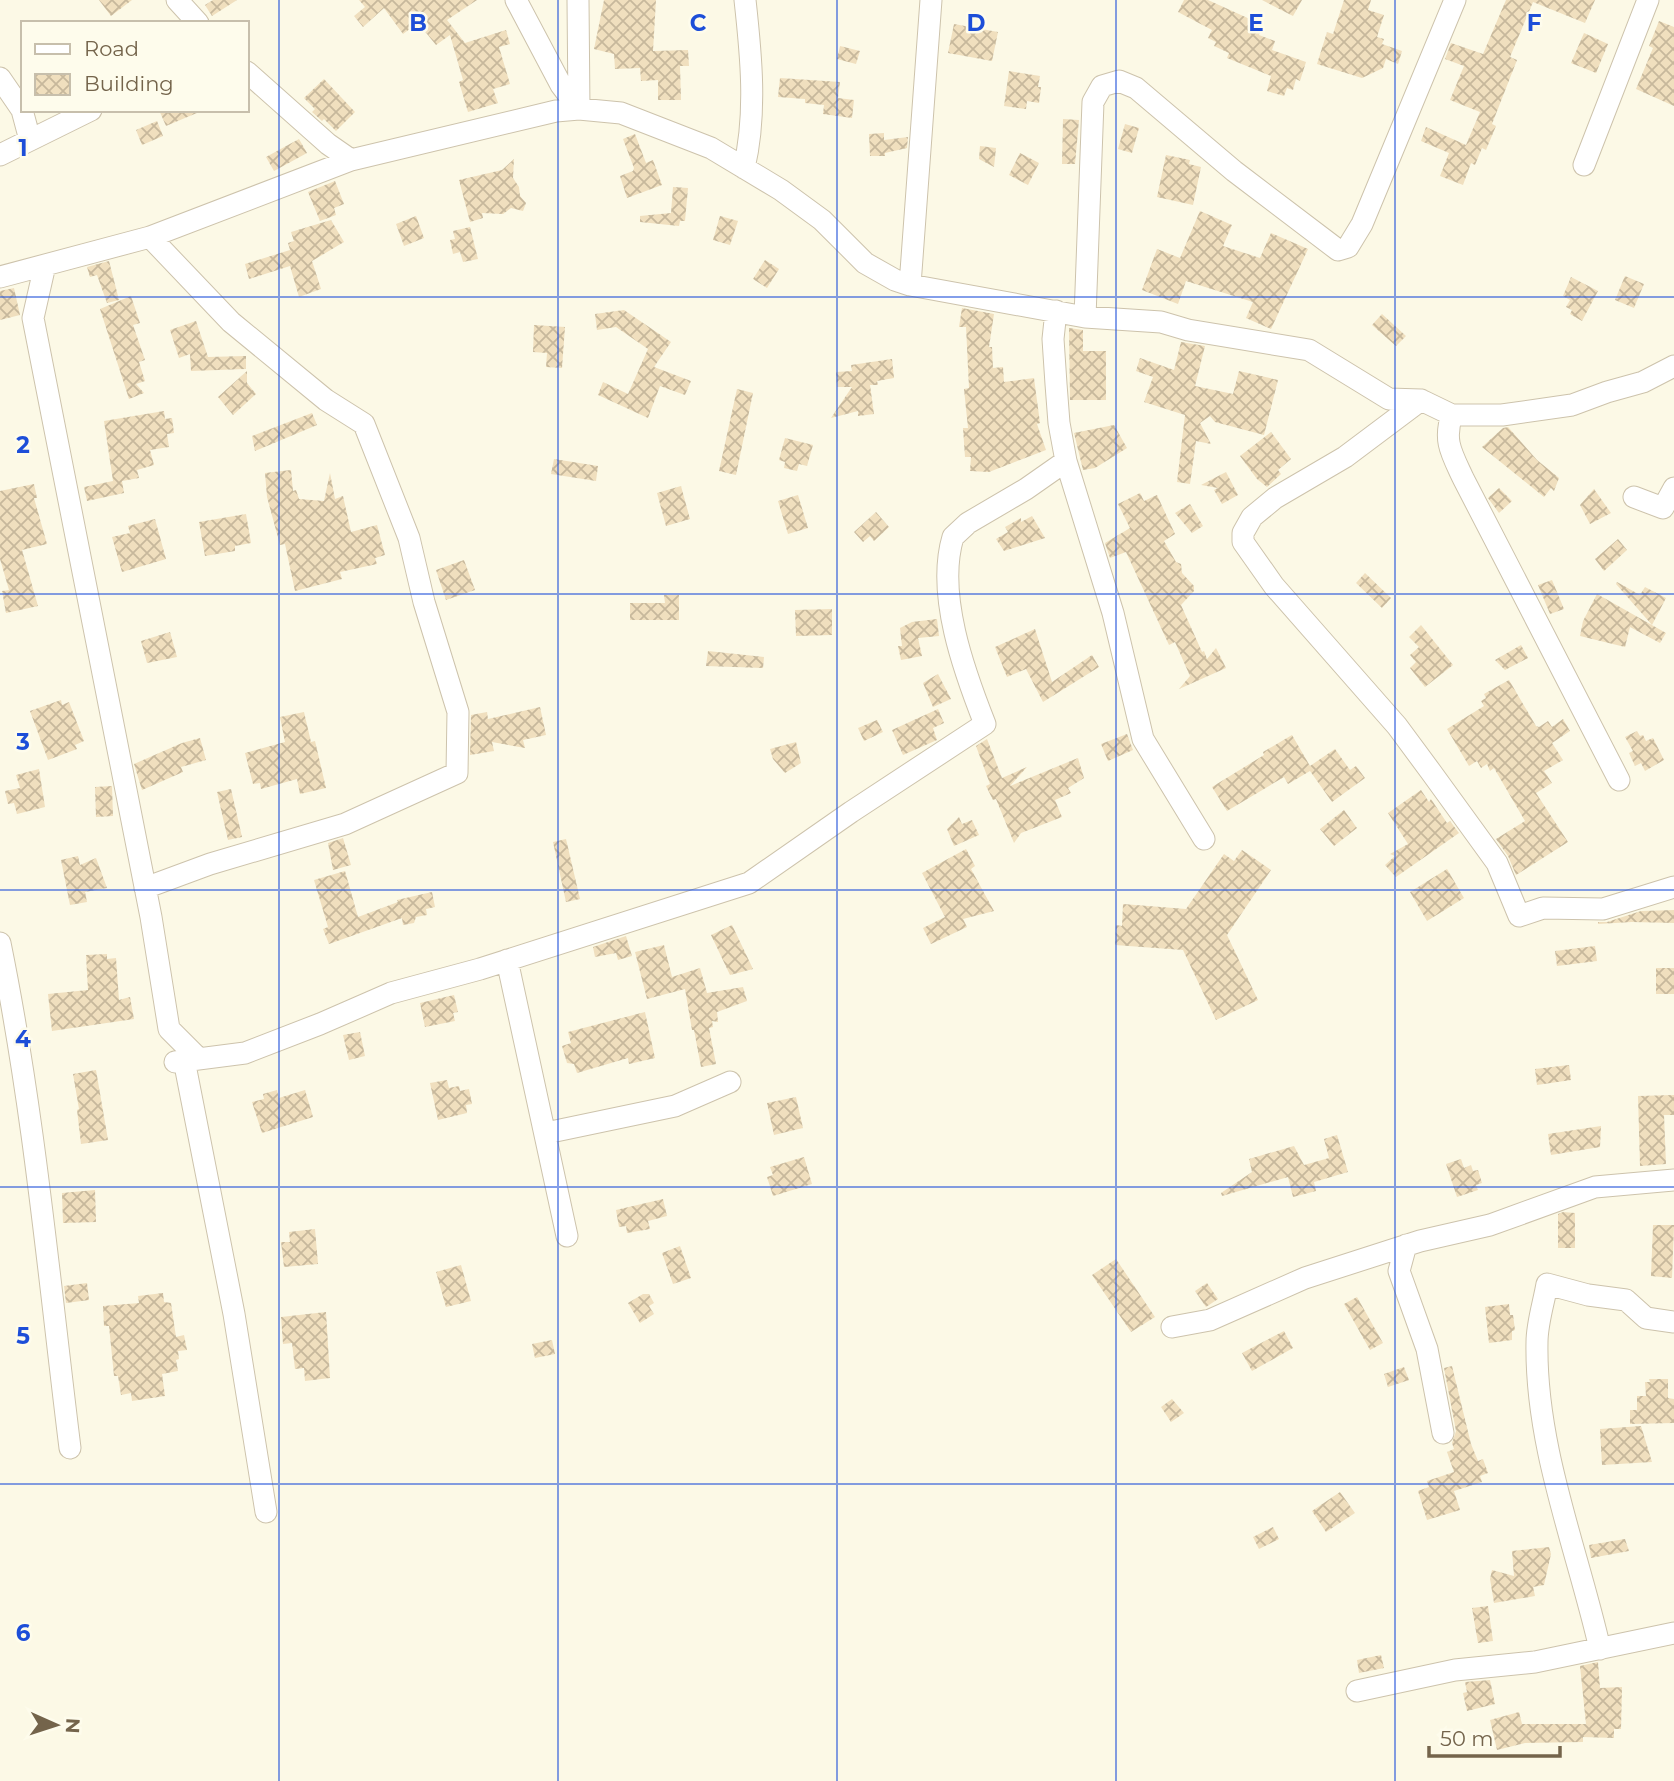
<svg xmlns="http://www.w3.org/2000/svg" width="1674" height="1781" font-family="Montserrat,sans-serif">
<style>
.building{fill:url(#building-cross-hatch)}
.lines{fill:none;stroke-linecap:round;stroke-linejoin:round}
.street-casing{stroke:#cdc3ac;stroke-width:23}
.street{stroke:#fff;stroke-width:21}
.grid{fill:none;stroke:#1d4ed8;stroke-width:2;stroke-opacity:0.55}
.grid-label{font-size:23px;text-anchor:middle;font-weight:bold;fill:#1d4ed8;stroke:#fefcec;stroke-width:5;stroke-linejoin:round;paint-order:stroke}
</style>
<defs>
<pattern id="building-cross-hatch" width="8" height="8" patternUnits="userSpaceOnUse" patternTransform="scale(1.75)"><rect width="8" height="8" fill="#f0dfbe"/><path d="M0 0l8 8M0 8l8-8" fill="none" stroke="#c7b89c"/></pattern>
</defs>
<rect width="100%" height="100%" fill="#fcf9e6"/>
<!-- building -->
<path class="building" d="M99 0H132L111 16Z
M213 0H237L212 16 205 5Z
M359 0H477L447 20 465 43 506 30 510 44 499 47 510 84 493 89 498 103 468 112 459 82 463 80 450 35 436 45 418 23 403 34 384 8 363 27 354 16 365 7Z
M604 0H656L653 51 688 50 689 66H680L681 100H658V80L641 81 640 68 615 69 614 54 594 49Z
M1184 0H1208L1263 25 1259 35 1275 41 1272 50 1306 62 1300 81 1296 79 1293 90 1287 88 1284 96 1267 91 1271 76 1227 58 1229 53 1214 46 1216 42 1208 38 1212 30 1178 12Z
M1262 0H1302L1293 16Z
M1344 0H1371L1368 10 1384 15 1377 37 1384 39 1382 44 1402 51 1398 64 1386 59 1383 68 1362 78 1317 64 1327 32 1333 34Z
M1506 0H1595L1585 23 1533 2 1510 57 1517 60 1492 124 1496 126 1486 150 1482 148 1475 165 1471 163 1463 185 1440 176 1449 153 1421 141 1426 127 1466 145 1480 112 1450 100 1464 66 1445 59 1451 43 1483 54Z
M1659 21 1674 27V106L1636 89 1653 48 1649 46Z
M954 24 998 32 992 61 948 53Z
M1584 33 1608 44 1596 73 1571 63Z
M840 46 860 51 856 64 837 59Z
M1009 71 1040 76 1038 87H1041L1039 103 1027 101 1026 109 1004 106Z
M780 78 840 82 838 98 854 100 852 118 823 114 824 105 805 103V99L778 97Z
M324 79 355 112 336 131 324 119 322 121 312 112 315 109 304 98Z
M159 110H204L166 126Z
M1063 119 1079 120 1075 164H1062Z
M157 121 163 136 142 145 136 130Z
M1125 124 1139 128 1132 153 1118 149Z
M884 133V140L908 137 907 148 885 153V156H870L869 134Z
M635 134 646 163 653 160 662 185 627 198 620 176 633 171 634 168 623 139Z
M299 139 307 153 274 171 266 157Z
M980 146 996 148 994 167 979 159Z
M1020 153 1039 163 1028 185 1009 175Z
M1166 155 1190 160 1189 164 1201 167 1193 205 1157 197Z
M514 159 513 178 519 187 520 196 526 203 523 211 511 208 503 214 482 213 483 218 470 222 459 180 502 170Z
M335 181 344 204 334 208 336 215 320 221 308 192Z
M673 187 688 188 685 221H680L679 226 640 222V216L671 213Z
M1200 211 1232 225 1223 246 1260 258 1271 233 1308 249 1271 329 1246 318 1253 302 1186 281 1178 304 1142 290 1157 249 1180 258Z
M416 216 424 238 404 246 396 224Z
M720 216 738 221 730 245 713 240Z
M331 220 344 242 312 261 321 289 299 297 290 266 249 279 245 264 290 250 288 243 294 241 291 232Z
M470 227 478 259 463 262 460 252 453 254 450 240 455 239 453 231Z
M765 260 779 269 767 288 753 279Z
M109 261 119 300 107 303 97 275 90 277 87 267Z
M1625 276 1644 284 1634 308 1615 300Z
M1571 277 1598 291 1582 321 1570 314 1572 310 1566 307 1570 300 1563 296Z
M14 288 20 315 0 320V291Z
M131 296 140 323 133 325 145 360 139 362 145 381 136 384 144 393 129 399 100 309Z
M962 308 994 314 989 347H992L993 368 1003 367 1004 382 1034 378 1040 423 1037 424 1046 450 989 472 970 471 971 457H965L963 428H968L964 389 969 388 966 327H959Z
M624 310 671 342 654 367 691 381 685 395 660 386 648 418 598 395 603 382 628 394 648 349 616 327 597 330 595 314Z
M1382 314 1406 336 1396 346 1372 325Z
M196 321 208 357 246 356V369L191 371 190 354 179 358 170 330Z
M534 325 565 327 562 368 546 367 547 353 533 352Z
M1069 328 1083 330V351H1106V400H1070Z
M1181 342 1205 346 1195 386 1233 394 1239 371 1278 380 1264 435 1215 422 1210 416 1200 423 1211 444 1196 441 1190 484 1177 482 1185 415 1144 402 1153 377 1136 371 1140 358 1174 370Z
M892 359 894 378 877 381 878 385H870L874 414 858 416V411L831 418 852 387H837L836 372 852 371 851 365Z
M247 371V383L256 394 233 415 218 397Z
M737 389 753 393 736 475 719 471Z
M164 411 165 419 172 418 174 433 167 434 169 447 150 450 154 465 137 470 139 478 122 481 124 493 87 501 84 487 113 481 104 421Z
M312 413 317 425 255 451 252 436Z
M1114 425 1127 448 1095 468 1083 470 1074 433Z
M1508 427 1537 460 1559 478 1554 491 1551 488 1544 497 1482 447 1503 428Z
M1271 432 1291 459 1278 470 1281 474 1267 487 1257 479 1240 456Z
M785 438 813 445 807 466 799 464 797 471 784 468 785 462 779 460Z
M554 459 598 466 596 481 551 474Z
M291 470 293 491 296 490 299 499 324 501 330 473 335 499 343 496 351 532 377 525 385 555 375 558 377 564 340 572 342 579 295 591 285 544 280 545 267 497 265 473Z
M1226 472 1238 495 1222 504 1214 490 1218 488 1201 485Z
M34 484 37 498H34L47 544 22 550 38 606 6 613 2 591 9 590 0 559V491Z
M681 486 690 519 666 526 657 493Z
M1499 488 1512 501 1499 513 1488 498Z
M1594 489 1611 513 1590 524 1580 505Z
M1140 493 1144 501 1157 495 1175 534 1164 541 1176 562 1181 564 1182 573 1194 586V591L1181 605 1202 652 1204 651 1207 659 1216 648 1226 668 1179 689 1190 676 1175 642 1169 645 1126 552 1110 558 1105 543 1130 528 1118 504Z
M798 495 808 528 788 534 778 501Z
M1190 504 1203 526 1192 533 1175 513Z
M876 512 889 527 874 541 870 536 863 542 854 532Z
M246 514 251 543 235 546V551L205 556 199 522Z
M1032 516 1045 538 1004 551 996 539 1008 532 1005 527 1021 518V522Z
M155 519 166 559 122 572 112 537 130 533 128 526Z
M1618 539 1627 550 1604 571 1595 559Z
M464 560 475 590 446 600 436 570Z
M1365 573 1391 598 1382 608 1356 583Z
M1552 580 1564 609 1550 614 1538 585Z
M1617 582 1640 595 1645 587 1666 598 1652 625 1616 584Z
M1597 594 1666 633 1660 643 1630 627 1625 647 1580 636 1583 621Z
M664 595H679V620H630V603H665Z
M832 609V635L796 636 795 610Z
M937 619 939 636 918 638 922 656 901 660 898 646H902L900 628 912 622Z
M1421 625 1453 665 1425 687 1410 668 1416 662 1410 655 1419 647 1409 637Z
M1035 629 1052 682 1092 655 1099 667 1043 702 1026 669 1007 677 995 647Z
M170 632 177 657 147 663 141 641Z
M1521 645 1528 658 1505 670 1495 660Z
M708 651 764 657 763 668 706 666Z
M938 674 951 699 933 707 923 683Z
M1509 680 1536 726 1539 727 1548 721 1552 727 1563 719 1570 731 1552 743 1563 760 1544 771 1552 783 1536 793 1568 842 1516 875 1508 856 1496 839 1525 821 1494 768 1490 771 1487 764 1481 768 1477 761 1469 766 1447 729 1484 706 1481 701 1486 698 1484 694Z
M61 700 62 705 69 702 84 741 75 745 77 749 48 760 30 711Z
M540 707 546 735 523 740 525 748 492 742 494 751 470 755 471 715 487 712 488 719Z
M938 709 944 723 933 728 937 740 903 755 892 730Z
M304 712 311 742 315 741 326 788 300 794 297 779 261 789 260 783 253 784 245 753 285 742 280 717Z
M877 720 883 732 864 741 858 728Z
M1637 731 1640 736 1643 735 1646 741 1653 738 1664 760 1645 771 1641 763 1635 766 1629 753 1633 751 1625 737Z
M1127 734 1133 750 1108 761 1101 744Z
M1292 735 1310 766 1335 749 1350 770 1356 766 1365 778 1332 802 1310 771 1288 784 1284 777 1227 811 1212 787 1264 755 1263 752Z
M200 738 206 760 181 767 183 772 142 790 134 764 182 743Z
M987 739 1002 778 1027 767 1010 786 1078 758 1084 778 1068 788 1071 793 1055 800 1062 817 1021 833 1014 843 996 799 993 800 986 786 990 784 976 746Z
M796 742 801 763 785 773 773 759 770 749Z
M39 769 45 807 17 814 14 803 8 804 5 791 20 788 16 775Z
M112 786 113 816 96 817 95 787Z
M231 789 242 837 228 840 217 792Z
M1421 790 1429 802 1431 799 1447 823 1450 821 1459 833 1396 877 1385 865 1395 856 1390 854 1408 844 1388 813Z
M1344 810 1357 828 1334 846 1320 829Z
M959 817 962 824 972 820 979 835 954 846 947 829Z
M343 838 351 865 333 870 328 843Z
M566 839 580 899 566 902 553 842Z
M966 849 975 866 971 869 994 911 963 919 967 927 931 944 923 928 945 917 922 873Z
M1242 850 1271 870 1227 935 1258 1000 1216 1020 1183 950 1115 945 1116 925 1122 926 1123 904 1186 909 1224 854 1234 861Z
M78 856 80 865 96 858 107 888 85 892 87 902 70 905 61 860Z
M1447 869 1464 898 1427 921 1410 892Z
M345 871 358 917 398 902 397 900 432 892 435 907 426 909 427 915 416 917 414 923 403 925 402 918 329 944 323 929 328 927 314 880Z
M1674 910V923L1632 922 1598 924V922H1607L1641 911Z
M732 925 753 969 730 975 711 935Z
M626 936 632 956 618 960 616 953 595 957 593 947Z
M664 945 672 977 700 968 707 993 743 987 747 1001 717 1012 718 1022 712 1021 713 1027 709 1028 716 1064 701 1067 694 1030H692L685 989 647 999 635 952Z
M1595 946 1597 961 1557 966 1555 951Z
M107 954V959L116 958 119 1000 130 997 134 1019 52 1031 48 994 88 990 86 955Z
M1656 968H1674V994H1656Z
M454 995 458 1012 453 1013 455 1021 425 1027 420 1003Z
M645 1012 655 1058 629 1064 628 1058 577 1073 574 1064 567 1063 562 1046 571 1043 568 1032Z
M360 1032 365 1056 349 1060 343 1035Z
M1569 1065 1571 1080 1537 1085 1535 1069Z
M96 1070 108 1140 81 1144 77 1110 79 1109 73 1074Z
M447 1080 449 1088 459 1086 460 1091 469 1089 472 1104 466 1105 467 1113 438 1120 430 1083Z
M277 1090 279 1098 305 1090 313 1117 262 1133 252 1102 264 1099 263 1094Z
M1674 1095V1115H1664L1666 1164 1640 1166 1638 1096Z
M796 1097 803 1128 774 1135 767 1103Z
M1601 1126 1600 1147 1551 1155 1548 1134Z
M1337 1135 1348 1172 1314 1182 1316 1191 1293 1197 1288 1177 1222 1196 1221 1193 1252 1172 1249 1159 1294 1146 1304 1165 1329 1158 1324 1139Z
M804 1157 812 1184 773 1196 767 1177 773 1175 770 1167Z
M1461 1159 1464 1168 1471 1165 1473 1171 1478 1170 1482 1183 1476 1185 1478 1190 1457 1197 1446 1164Z
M95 1190 96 1222 63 1223 62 1193Z
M663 1199 667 1216 648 1221 650 1229 627 1233 626 1226 619 1227 616 1210Z
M1563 1212 1575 1213V1248H1558V1214Z
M1653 1225H1674L1672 1278 1651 1276Z
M315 1229 318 1264 284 1267 281 1242H290L289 1232Z
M680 1246 691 1278 673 1284 662 1253Z
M1116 1259 1155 1317 1131 1332 1092 1275Z
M461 1265 471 1301 446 1307 436 1272Z
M87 1283 89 1300 66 1303 64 1286Z
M1207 1283 1218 1299 1206 1307 1195 1291Z
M163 1293 164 1302 171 1303 176 1337 184 1335 187 1350 178 1351 179 1359 176 1360 178 1371 162 1374 165 1396 132 1401 131 1393 121 1395 118 1376H114L109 1326H104L103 1306 139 1303 138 1296Z
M643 1294H649L654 1303 649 1306 654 1314 640 1323 628 1303Z
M1357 1297 1383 1343 1370 1350 1344 1304Z
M1509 1304 1510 1315H1513L1515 1330 1512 1331V1340L1489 1343 1485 1307Z
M326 1312 330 1378 305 1381 304 1368 295 1369 292 1343 283 1344 281 1317Z
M1284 1331 1293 1348 1252 1371 1242 1353Z
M552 1340 555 1354 535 1358 532 1344Z
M1452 1366 1471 1444 1478 1461 1483 1459 1488 1473 1480 1476 1482 1482 1454 1491 1460 1510 1427 1520 1418 1491 1429 1487 1427 1481 1454 1472 1447 1452 1454 1449 1452 1443 1456 1431 1444 1368Z
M1404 1367 1409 1380 1388 1387 1384 1374Z
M1649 1379H1668V1398L1674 1399V1423L1630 1424V1410H1637V1396H1646L1645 1382H1650Z
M1172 1399 1184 1413 1171 1422 1161 1407Z
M1641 1426 1652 1462 1602 1465 1600 1429Z
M1340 1492 1355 1513 1326 1532 1312 1511Z
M1273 1527 1279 1539 1259 1549 1253 1537Z
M1625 1539 1629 1551 1591 1558 1589 1545Z
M1549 1547 1551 1554 1544 1585 1533 1587 1535 1596 1494 1603 1490 1579 1492 1570 1514 1576 1512 1551Z
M1488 1606 1493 1641 1478 1643 1472 1608Z
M1381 1655 1384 1668 1359 1673 1357 1660Z
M1598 1662 1600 1688 1622 1687 1621 1729H1614V1738L1583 1737V1742L1525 1743 1497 1750 1490 1720 1519 1712 1522 1724H1586L1580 1666Z
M1490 1680 1495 1704 1467 1711 1463 1693 1467 1692 1465 1682Z"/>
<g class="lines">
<defs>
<path id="street" d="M177 0 198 23
M516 0 561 85 579 109
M578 0 579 109
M247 72 328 144 351 160
M0 78 22 110 30 140
M0 155 91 110
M1584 165 1648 0
M744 168C757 114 751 54 745 0
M45 265 33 318 151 917 169 1029 198 1058
M0 277 150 237 351 160 556 111 579 109 621 113 711 148 781 190 822 220 865 263 895 280 910 285 1085 317 1161 322 1188 330 1309 350 1389 399 1421 400 1452 415H1502L1572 405 1607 392 1643 382 1674 366
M910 285 931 0
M1056 311 1053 339 1056 384 1059 423 1066 461 1113 613 1143 739 1204 839
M1085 317 1093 102 1102 86 1119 81 1136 88 1234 171 1338 250 1348 247 1362 224 1455 0
M1421 400 1345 457 1275 498 1252 517 1243 533V542L1274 586 1397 726 1431 772 1497 863 1519 916 1543 908 1603 909 1674 887
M1452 415C1443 441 1452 454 1463 478L1619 780
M1634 497 1663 508 1674 488
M145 888 210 864 345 824 457 773 458 712 424 602 409 538 364 424 326 400 231 322 150 237
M0 943C34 1110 49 1279 70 1448
M507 960 567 1236
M184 1060 234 1314 266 1512
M175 1062 245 1053 320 1024 391 993 480 969 749 883 851 812 985 724C964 671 936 594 953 537L968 523 1026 489 1066 461
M546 1133 675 1106 730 1082
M1406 1245 1399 1271 1427 1349 1443 1433
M1172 1327 1210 1320 1305 1278 1420 1241 1490 1225 1595 1187 1674 1180
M1600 1649C1577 1548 1535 1447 1537 1342 1537 1323 1544 1302 1547 1284L1588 1295 1626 1300 1646 1318 1674 1322
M1357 1691 1455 1670 1535 1662 1674 1633"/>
</defs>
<!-- street casing -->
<use href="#street" class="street-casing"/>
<!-- street -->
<use href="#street" class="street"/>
</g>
<!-- grid -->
<path class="grid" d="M279 0V1781M558 0V1781M837 0V1781M1116 0V1781M1395 0V1781M0 297H1674M0 594H1674M0 890H1674M0 1187H1674M0 1484H1674"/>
<g class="grid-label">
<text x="418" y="31">B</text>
<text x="698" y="31">C</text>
<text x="976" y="31">D</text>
<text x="1256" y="31">E</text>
<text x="1534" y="31">F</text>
<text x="23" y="156">1</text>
<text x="23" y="453">2</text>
<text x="23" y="750">3</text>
<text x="23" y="1047">4</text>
<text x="23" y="1344">5</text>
<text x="23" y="1641">6</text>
</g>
<!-- legend -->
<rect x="21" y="21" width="228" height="91" fill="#fefcec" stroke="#c7bfac" stroke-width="2"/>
<rect x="35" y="44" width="35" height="10" fill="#ffffff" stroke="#c7bfac" stroke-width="2"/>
<text x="84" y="56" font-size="21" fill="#74644b">Road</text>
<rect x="35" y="74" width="35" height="21" fill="url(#building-cross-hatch)" stroke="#c7bfac" stroke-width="2"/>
<text x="84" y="91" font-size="21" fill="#74644b">Building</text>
<!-- north arrow -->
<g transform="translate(56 1725) rotate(93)" stroke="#fefcec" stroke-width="5" paint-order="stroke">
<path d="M0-5L12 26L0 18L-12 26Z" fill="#74644b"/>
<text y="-10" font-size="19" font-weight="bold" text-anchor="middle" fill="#74644b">N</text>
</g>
<!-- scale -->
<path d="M1429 1746v10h131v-10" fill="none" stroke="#74644b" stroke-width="3.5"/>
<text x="1440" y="1746" font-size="21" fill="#74644b" stroke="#fefcec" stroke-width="5" paint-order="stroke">50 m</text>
</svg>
